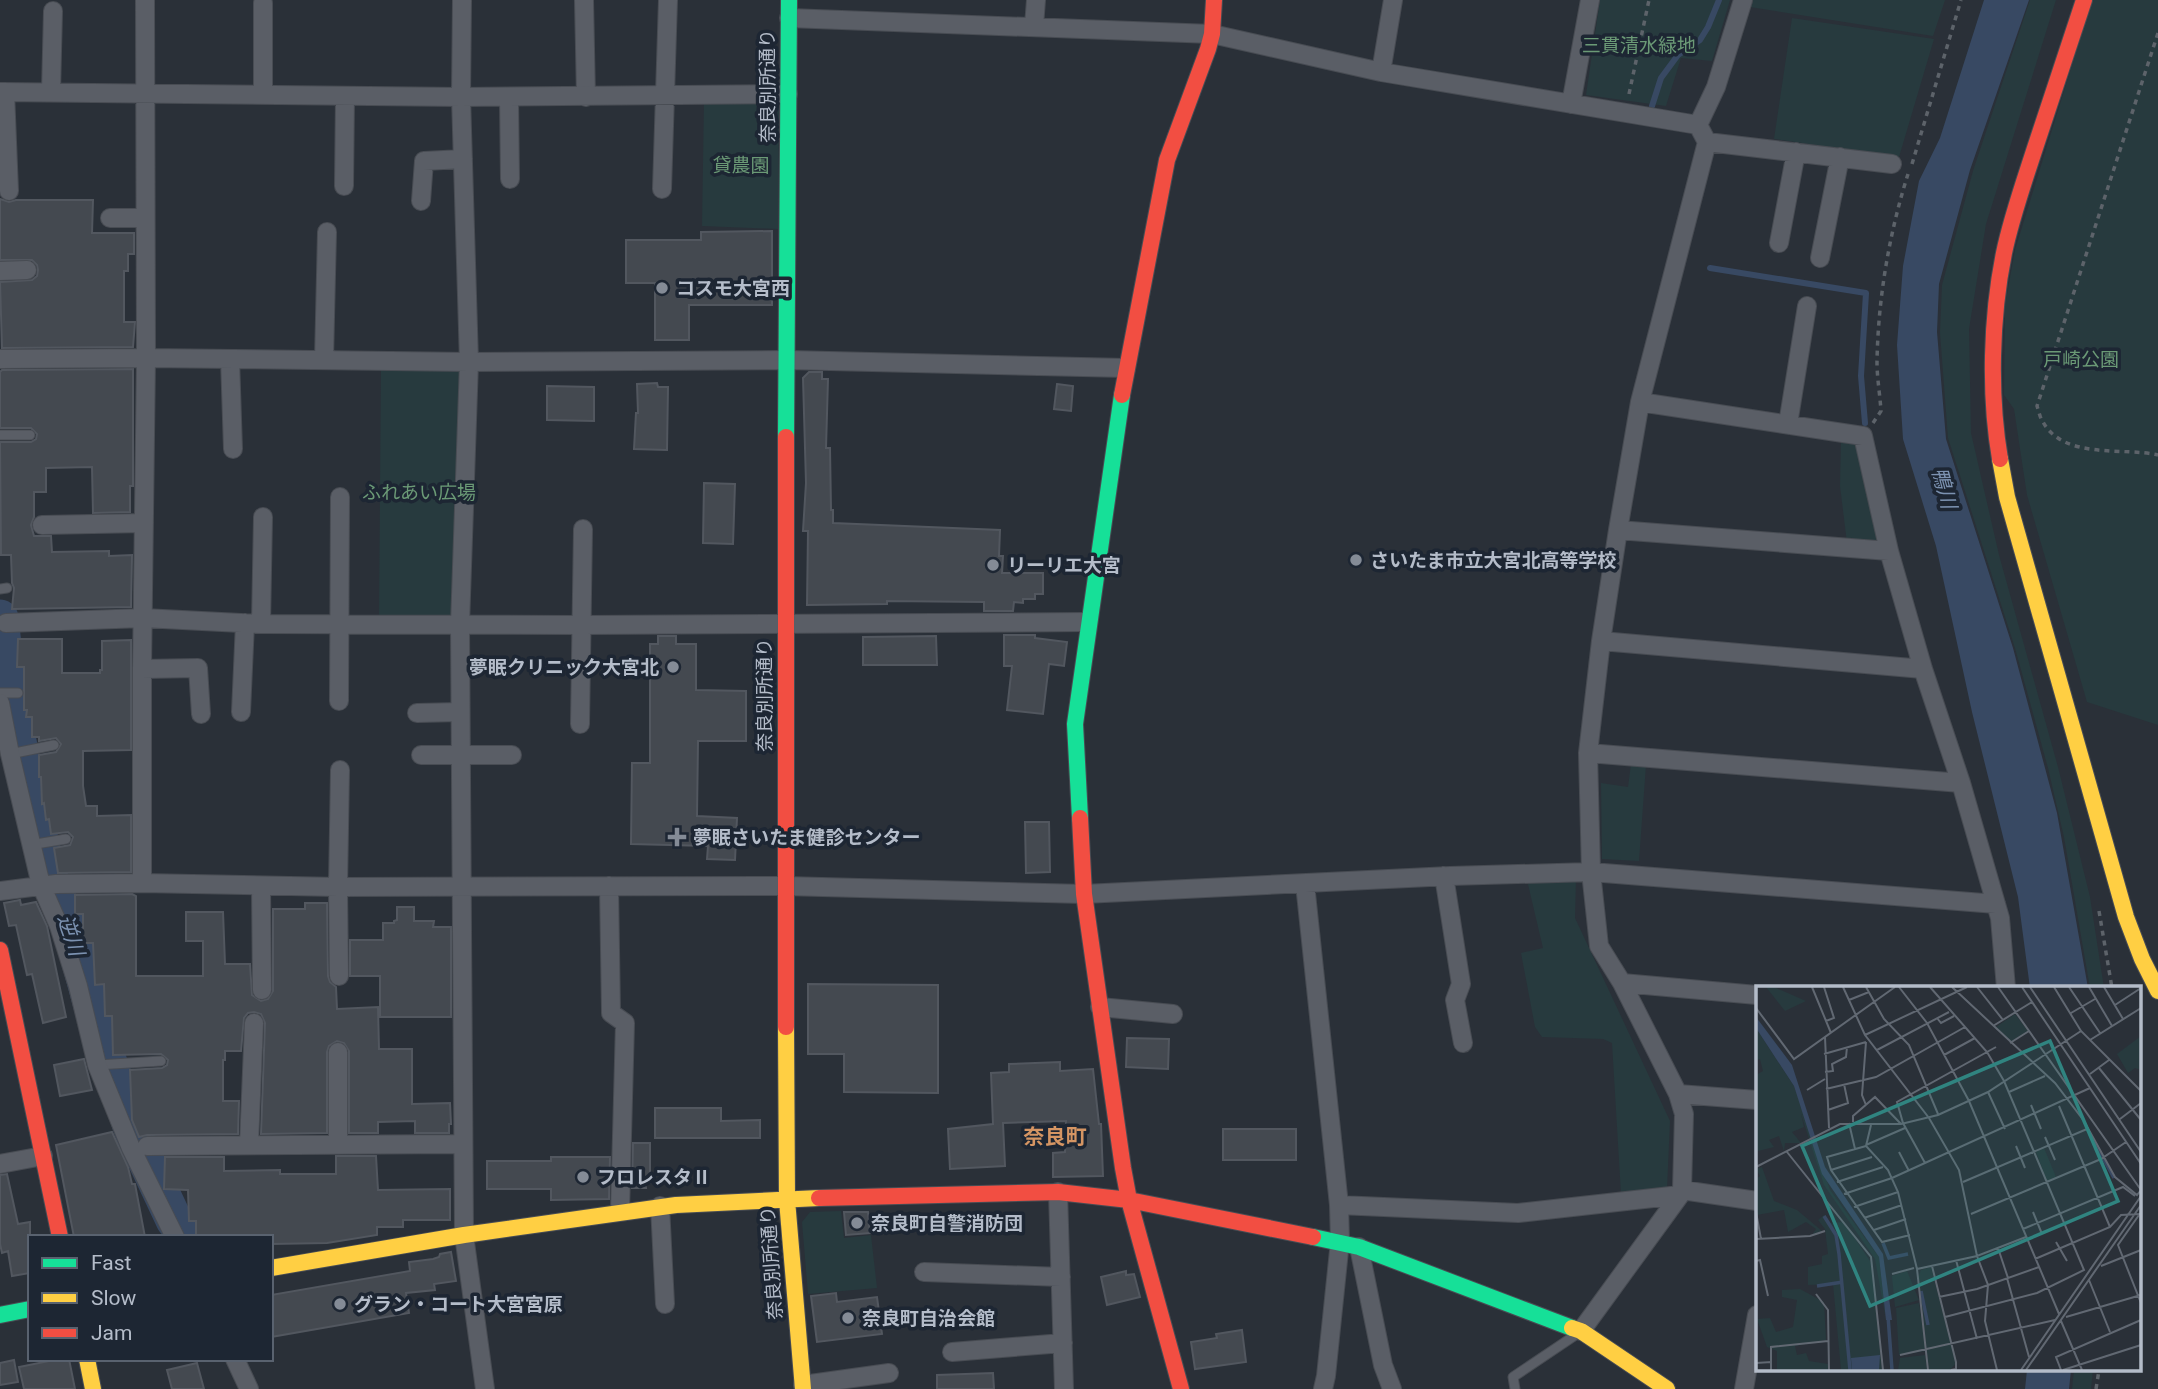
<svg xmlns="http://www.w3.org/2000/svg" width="2158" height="1389" font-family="Roboto,'Noto Sans JP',sans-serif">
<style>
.green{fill:#273a3e}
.water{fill:#384963}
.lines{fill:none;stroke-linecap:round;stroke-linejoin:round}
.stream{stroke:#384963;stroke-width:6}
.river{stroke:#384963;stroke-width:37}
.building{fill:#444950;stroke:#52575f;stroke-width:2}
.lane-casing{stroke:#484c53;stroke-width:11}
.street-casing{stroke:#484c53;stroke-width:20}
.fast-casing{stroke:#484c53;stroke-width:18}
.slow-casing{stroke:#484c53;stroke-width:18}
.jam-casing{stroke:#484c53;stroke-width:18}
.path{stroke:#5d636a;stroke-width:3.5;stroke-dasharray:5 5;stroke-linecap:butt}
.lane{stroke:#5a5e66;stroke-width:9}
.street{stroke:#5a5e66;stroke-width:18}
.fast{stroke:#16e098;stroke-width:16}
.slow{stroke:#ffcf43;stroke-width:16}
.jam{stroke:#f24e42;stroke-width:16}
.poi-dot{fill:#848b96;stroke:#1d2633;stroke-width:2.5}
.labels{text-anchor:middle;stroke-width:7;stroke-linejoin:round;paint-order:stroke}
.park-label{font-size:19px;fill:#6b9a76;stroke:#1d2633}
.street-label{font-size:19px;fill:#b4bcc9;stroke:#1d2633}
.poi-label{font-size:19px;font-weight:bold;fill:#b4bcc9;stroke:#1d2633;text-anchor:start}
.water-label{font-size:21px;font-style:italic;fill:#7c92b1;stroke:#1d2633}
.neighbourhood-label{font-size:21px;font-weight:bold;fill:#d59563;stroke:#1d2633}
.inset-river{fill:none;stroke:#384963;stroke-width:3.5}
.inset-road{fill:none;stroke:#616872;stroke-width:2}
.view{fill:#308480;fill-opacity:0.15;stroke:#308480;stroke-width:3.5}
.inset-edge{fill:none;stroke:#b4bcc9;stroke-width:3.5}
</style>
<rect width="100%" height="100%" fill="#2a3038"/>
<!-- green -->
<path class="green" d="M1600 0H1730L1712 61 1681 58 1666 106 1586 95Z
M1752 0H1945L1933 36 1750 7Z
M2030 0H2056L1986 224 1969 329 1971 433 1999 555 2058 767 2090 897 2104 988H2090L2064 837 2048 768 2015 648 1948 438 1940 333 1942 285 1973 171Z
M2092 0H2158V725L2087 702 2027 495 2014 409 2004 395 2005 305 2015 250Z
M1792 18 1934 39 1899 157 1774 139Z
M770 98 779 105 778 229 702 226 704 100Z
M381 369H459L456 615 379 616Z
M1841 440 1853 442 1859 448 1878 545 1847 543 1840 486Z
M1631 764 1646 765 1639 861 1602 859 1601 783 1628 787Z
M1576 878 1575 918 1670 1121 1667 1189 1621 1194 1612 1043 1603 1039 1542 1037 1535 1027 1521 953 1543 948 1527 880Z
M841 1211 844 1238 871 1235 877 1288 808 1294 802 1222 810 1212Z
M2074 1370H2093L2091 1389H2072Z"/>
<!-- water -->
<path class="water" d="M1984 0H2029L1970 170 1939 284 1937 332 1946 439 2013 648 2057 813 2088 988H2030L2018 897 1972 712 1936 546 1903 439 1897 345 1903 266 1919 181 1940 138Z
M2027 1370H2071L2069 1389H2025Z"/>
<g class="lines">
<!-- stream -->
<path class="stream" d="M1652 106 1661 78 1678 55 1700 40 1708 27 1719 0
M1710 268 1866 293 1861 376 1865 423"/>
<!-- river -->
<path class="river" d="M0 618 10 706 47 871 72 933 103 1046 135 1137 174 1220 188 1237"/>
</g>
<!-- building -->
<path class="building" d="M0 199 9 202 16 200H93L92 233H134V254H128V271H124V322H135L133 347 2 348 0 282 32 280 37 276 38 270 37 265 32 260H0Z
M772 231V305H689V340H655V283H626V240H701V232Z
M133 369V486H130V512L93 513 92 467 46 468V492H34V517L31 525 34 536H51L52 552 109 551V556L132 555 131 607 12 609 14 588 12 583 11 555H1L0 442H31L36 439 37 434 31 428H0V372L2 370Z
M809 372H822V379H828L826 448H830L831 510H833V523L1000 530 999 556H1003L1002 573H1043V594H1035V599H1023V603L1014 602 1013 611H984V602L887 601V604L807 605 808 531H803L806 483 803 378Z
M657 383 658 387H668L667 450 634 449 636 413H638L637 384Z
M1057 384 1073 386 1071 411 1054 409Z
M547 386 594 387V421L547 420Z
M704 483 735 484 733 544 703 543Z
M1004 635H1035V638L1067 642 1064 666 1049 664 1043 714 1007 710 1012 666H1004Z
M658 636H676V644H696V690L746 691V741H698L697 816 737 818 735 860 707 859 708 846 631 844 632 763H650V644H658Z
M936 636 937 665H863V637Z
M18 639H62V673H100V670H102V641L131 640V750L83 751V786L86 806H97V816L131 815V872L58 873 54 848 70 845 73 837 68 832 51 834 49 819 46 820 44 803 42 804 41 777H39V755L56 752 61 744 56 738 39 741V737H32V717H26L27 710H24V667H17Z
M1025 822H1049L1050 872 1026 873Z
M132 894 136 896V976H203V941H186V912H223L225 964H250L252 995 261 1001 268 999 273 991V909H305V903H327L328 976 330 982 336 987 337 1009 378 1007 379 1049H412V1104L450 1103 451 1124H449V1133H415V1121L378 1122V1133H349V1051L344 1043 337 1041 329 1046 327 1052V1133L261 1134 265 1023 261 1014 254 1012 248 1013 244 1018 241 1051H225V1060H223V1101H239L238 1134 147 1135 139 1137 132 1120 130 1070 162 1068 167 1065 168 1060 161 1054 113 1055 112 1016H105L104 984 95 985 93 943H83V914H75V895Z
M20 900 21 905 36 902 47 926 66 1017 43 1023 32 974 27 975 16 925 9 926 4 903Z
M397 907H414V921H434L433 927H451V1017H380V976H350V940H383V923H394V921L397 920Z
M808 984 938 985V1093L844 1092V1054H808Z
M1127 1038 1169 1039 1168 1069 1126 1067Z
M84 1059 92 1090 60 1096 54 1065Z
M1060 1062V1071L1093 1069 1099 1124H1101L1103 1176 1053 1177V1153L1065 1152 1066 1121 1003 1123 1005 1166 950 1169 948 1129 993 1124 991 1073 1009 1072V1064Z
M655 1108H721V1121L760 1120V1138H655Z
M1223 1129H1296V1160H1223Z
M112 1132 128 1167 132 1184H135L145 1237H74L56 1145Z
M633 1143H650V1183H645L646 1188H632Z
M336 1156H376L378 1190 450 1189V1220H403V1227H377V1235L327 1243 271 1244V1237H196V1221H189L188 1190 164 1189 165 1157H224V1171L280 1170V1174H336Z
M551 1157H610L609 1199 551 1200V1189H487V1161H551Z
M7 1174 18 1224 30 1222V1273L12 1276 8 1251 2 1253 0 1244V1175Z
M844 1212H868L870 1233 846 1235Z
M451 1252 456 1281 434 1284 435 1290 406 1293 409 1313 271 1337V1295L410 1271 409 1262 433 1259 439 1257 440 1254Z
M1126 1271V1275L1134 1274 1140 1297 1107 1305 1101 1277Z
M836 1293 837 1302 877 1297 882 1334 817 1342 811 1296Z
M1242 1330 1246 1362 1195 1369 1191 1342 1217 1338 1216 1334Z
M59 1359H69L75 1389H24L19 1367Z
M14 1360 18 1382 0 1385V1363Z
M197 1363 204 1389H172L167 1370Z
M993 1373 994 1389H937V1375Z"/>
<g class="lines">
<defs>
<path id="lane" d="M0 435H30
M0 589 7 588
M0 693H18
M10 754 54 745
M30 845 66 839
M97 1065 161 1061
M1515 1389 1513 1377 1577 1334"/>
<path id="street" d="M462 0 461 97 469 362 460 625 464 1235 485 1389
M584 0 586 97
M263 3V94
M789 18 1212 34 1381 72 1698 125 1707 142 1640 402 1618 530 1601 641 1588 753 1591 872 1599 946 1622 983 1678 1094 1684 1114 1682 1190 1680 1195 1581 1331
M1034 26 1036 0
M1381 72 1393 0
M0 92 461 97 788 94
M5 92 9 191
M51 92 53 11
M509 97 510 179
M1571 104 1590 0
M1698 125 1716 87 1743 0
M1707 142 1892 164
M344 186 345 96
M662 189 668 0
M421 201 424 161 463 159
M110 218H145
M1779 243 1796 152
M1820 258 1840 157
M0 271 27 270
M0 359 146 358 469 362 788 360 1126 368
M230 359 233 449
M324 360 327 232
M1640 402 1863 436 1889 551 1923 669 1961 783 2000 918 2006 988
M1788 424 1807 306
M42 525 144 523
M1618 530 1889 551
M6 623 143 618 261 624 582 625 1088 622
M261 624 263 517
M1601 641 1923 669
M142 669 198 668 201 714
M339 701 340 497
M0 703 10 754 41 885 59 926 78 986 97 1065 131 1148 175 1237
M241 712 245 623
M417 713 460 712
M580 724 583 529
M1588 753 1961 783
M421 755H512
M1444 876 1461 984 1455 1000 1463 1043
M142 883V669L146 358 145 0
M1305 884 1339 1205 1340 1241 1326 1376 1323 1389
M261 886 262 990
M609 886 611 1013 625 1023 620 1211
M0 891 56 884 142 883 338 887 785 886 1084 894 1450 876 1591 872 1996 904
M339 976 338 887 340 770
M1622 983 1757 995
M1100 1007 1173 1014
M1678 1094 1757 1100
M249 1144 254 1023
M338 1144V1052
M147 1146 463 1144
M0 1164 43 1156
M1682 1190 1757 1201
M1058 1192 1064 1389
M1339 1205 1518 1213 1680 1195
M660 1206 665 1304
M1359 1247 1383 1365 1392 1389
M924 1272 1061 1277
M952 1352 1063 1343
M235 1359 249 1389
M803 1385 889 1373
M1744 1389 1757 1315"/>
<path id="fast" d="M786 437 789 0
M1080 818 1075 724 1122 395
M1313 1237 1359 1247 1572 1328
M0 1315 30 1309"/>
<path id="slow" d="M2000 459 2007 497 2126 917 2142 959 2158 991
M786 1027 787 1200 803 1389
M271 1268 464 1235 676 1205 819 1198
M1572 1328 1581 1331 1667 1389
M87 1359 93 1389"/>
<path id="jam" d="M1122 395 1167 160 1208 49 1212 34 1214 0
M786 437V1027
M2000 459C1989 395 1991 317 2004 253 2011 219 2023 185 2034 151 2051 101 2067 50 2084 0
M1080 818 1084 894 1123 1168 1129 1200 1181 1389
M0 950 60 1237
M819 1198 1058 1192 1129 1200 1313 1237"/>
</defs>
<!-- lane casing -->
<use href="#lane" class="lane-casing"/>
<!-- street casing -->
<use href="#street" class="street-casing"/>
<!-- fast casing -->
<use href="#fast" class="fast-casing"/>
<!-- slow casing -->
<use href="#slow" class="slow-casing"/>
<!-- jam casing -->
<use href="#jam" class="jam-casing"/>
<!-- path -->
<path class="path" d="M2158 33 2037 406C2039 412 2040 418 2043 422 2064 460 2124 447 2158 455
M1629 94 1649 0
M1912 164 1961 0
M1873 423 1881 411C1880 395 1877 378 1877 362 1878 299 1889 234 1908 174
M2099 911 2112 988
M2096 1389 2099 1370"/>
<!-- lane -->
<use href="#lane" class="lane"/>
<!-- street -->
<use href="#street" class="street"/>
<!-- fast -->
<use href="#fast" class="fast"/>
<!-- slow -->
<use href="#slow" class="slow"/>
<!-- jam -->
<use href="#jam" class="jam"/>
</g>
<!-- markers -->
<g class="poi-dot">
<circle cx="662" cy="288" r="7"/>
<circle cx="1356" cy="560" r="7"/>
<circle cx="993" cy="565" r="7"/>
<circle cx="673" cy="667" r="7"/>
<path d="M673.5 826.5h7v7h7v7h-7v7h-7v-7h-7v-7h7z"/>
<circle cx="583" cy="1177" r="7"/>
<circle cx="857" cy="1223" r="7"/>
<circle cx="340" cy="1304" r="7"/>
<circle cx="848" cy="1318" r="7"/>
</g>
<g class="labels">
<!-- park labels -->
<g class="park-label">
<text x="1639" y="52">三貫清水緑地</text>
<text x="741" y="172">貸農園</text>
<text x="2081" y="366">戸崎公園</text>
<text x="419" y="499">ふれあい広場</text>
</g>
<!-- street labels -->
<g class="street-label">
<text transform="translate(767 86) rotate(-90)" y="7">奈良別所通り</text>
<text transform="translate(764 695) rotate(-90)" y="7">奈良別所通り</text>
<text transform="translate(771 1263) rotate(-94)" y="7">奈良別所通り</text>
</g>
<!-- poi labels -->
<g class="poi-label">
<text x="676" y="295">コスモ大宮西</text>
<text x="1370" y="567">さいたま市立大宮北高等学校</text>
<text x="1007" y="572">リーリエ大宮</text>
<text x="659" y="674" text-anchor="end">夢眠クリニック大宮北</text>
<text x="693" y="844">夢眠さいたま健診センター</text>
<text x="597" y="1184">フロレスタⅡ</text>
<text x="871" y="1230">奈良町自警消防団</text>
<text x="354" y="1311">グラン・コート大宮宮原</text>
<text x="862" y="1325">奈良町自治会館</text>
</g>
<!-- water labels -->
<g class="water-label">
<text transform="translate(1944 488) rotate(75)" y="7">鴨川</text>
<text transform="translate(71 935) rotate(72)" y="7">逆川</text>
</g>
<!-- neighbourhood labels -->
<g class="neighbourhood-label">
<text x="1055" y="1144">奈良町</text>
</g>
</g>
<!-- overview -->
<g transform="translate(1756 986)">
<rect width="385" height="385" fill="#2a3038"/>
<path d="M10 1H18L50 15 29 25ZM259 28 272 45 255 56 240 41ZM0 42 38 100 74 204 123 271 130 334 119 273 68 199 45 128 48 141 36 146 45 157H29L28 165 23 150 13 154 18 161 2 165 0 172V89L7 85 4 73 0 74ZM385 50V84L379 82 372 87 361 68ZM288 162 300 191 291 195 280 166ZM6 181 18 215 41 224 66 245 56 249 60 243 50 236 32 246 28 224 1 229 0 193 4 190 0 183ZM68 229 74 237 88 236 116 278 126 384H85L77 298 52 299V281L66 278V270L72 268 69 243 62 234ZM175 281 200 377 194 384H173L162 292 165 284ZM151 285 163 314 139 321 136 290ZM44 303 68 316 70 354 39 360 41 369 50 367 53 375 72 378V384H21V365L11 361 1 333 14 332 20 346 37 341 41 314 26 311V304ZM163 317 170 365 143 369 140 322ZM169 369 171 384H142L144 372Z" fill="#273a3e"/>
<path d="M0 31 36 79 69 181 127 268 136 334H130L123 271 66 188 38 100 0 42ZM124 369 123 384H96L95 372Z" fill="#384963"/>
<path class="inset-river" d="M339 157 358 192M68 230 80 249 83 268 94 384M127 257 133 272 152 268M61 300 87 296M165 305 172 339M132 330 136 384"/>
<path class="inset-road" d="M56 1 75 47M68 1 78 32 70 35M87 1 109 49 173 132 203 184 221 270 232 299 229 335 241 384M110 1 128 33 153 59 182 128M143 1 171 37 213 115 303 328M174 1 231 66 248 95 328 284 281 307 189 331M196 1 299 97 328 135 359 191 381 209 385 204M221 1 247 34M242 1 385 204M266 1 385 178M274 1 385 166M298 1 325 45 385 105M313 1 344 47M333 1 356 40M348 1 367 33M93 14 113 6M359 19 385 2M0 22 38 73 139 1M315 27 339 13M181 32 185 37 198 30M237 40 276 16M109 49 211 1M69 51 73 142M334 54 385 22M254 57 273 45M121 64 193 26M68 68 110 56M188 69 219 52M343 82 385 134M69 86 77 85 76 78 90 71 91 61M334 88 353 74M70 103 120 91 209 41M51 104 69 93M232 106 249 143M253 106 289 90M110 119 106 109 110 56M275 119 285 143M303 120 354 241M72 124 92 117 88 98M364 133 385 117M97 136V130L119 111 145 138M93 137 99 163M115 139 110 160 132 184 142 206 161 283 221 270 270 251M289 151 299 174M110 159 149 142M110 160 71 171 75 184 126 256 154 249M260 160 269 182M31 166 115 271 127 384M143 166 153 185M169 177 147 137 141 116 240 61M0 181 84 138H145L182 129 232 106 325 45M75 184 116 171M81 196 127 181M207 196 331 143M88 208 136 192 334 102M98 221 142 206M0 226 5 253M277 226 286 248M215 228 345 173 370 156M383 229 362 259 385 317M108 232 146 219M267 243 367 201 379 210M118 244 150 233M0 253 54 250 69 245M300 256 311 275M242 262 252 292M279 273 354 241 365 229 385 228M200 274 221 353M0 275 4 274 12 310M176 280 200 376V383L195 384M345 280 385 264M161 283 172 384M136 288 158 282M251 292 273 371M333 294 354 346M60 308 72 324 73 384M183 311 221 303 283 281M310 331 385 309M305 335 326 384M144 369 299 334M15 376V361L72 355M0 377 15 376V384M265 384 385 210M270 384 385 219M305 384 300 371 385 334M307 384 385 359"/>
<path class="view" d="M294 55 362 215 114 320 46 160Z"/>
<rect width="385" height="385" class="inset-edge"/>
</g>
<!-- legend -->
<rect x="28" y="1235" width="245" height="126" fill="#1d2633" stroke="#59626f" stroke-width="2"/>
<rect x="42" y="1258" width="35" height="10" fill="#16e098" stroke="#59626f" stroke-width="2"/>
<text x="91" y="1270" font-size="21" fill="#b4bcc9">Fast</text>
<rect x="42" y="1293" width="35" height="10" fill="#ffcf43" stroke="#59626f" stroke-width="2"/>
<text x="91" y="1305" font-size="21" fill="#b4bcc9">Slow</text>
<rect x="42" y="1328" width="35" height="10" fill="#f24e42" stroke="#59626f" stroke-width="2"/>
<text x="91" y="1340" font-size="21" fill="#b4bcc9">Jam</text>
</svg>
